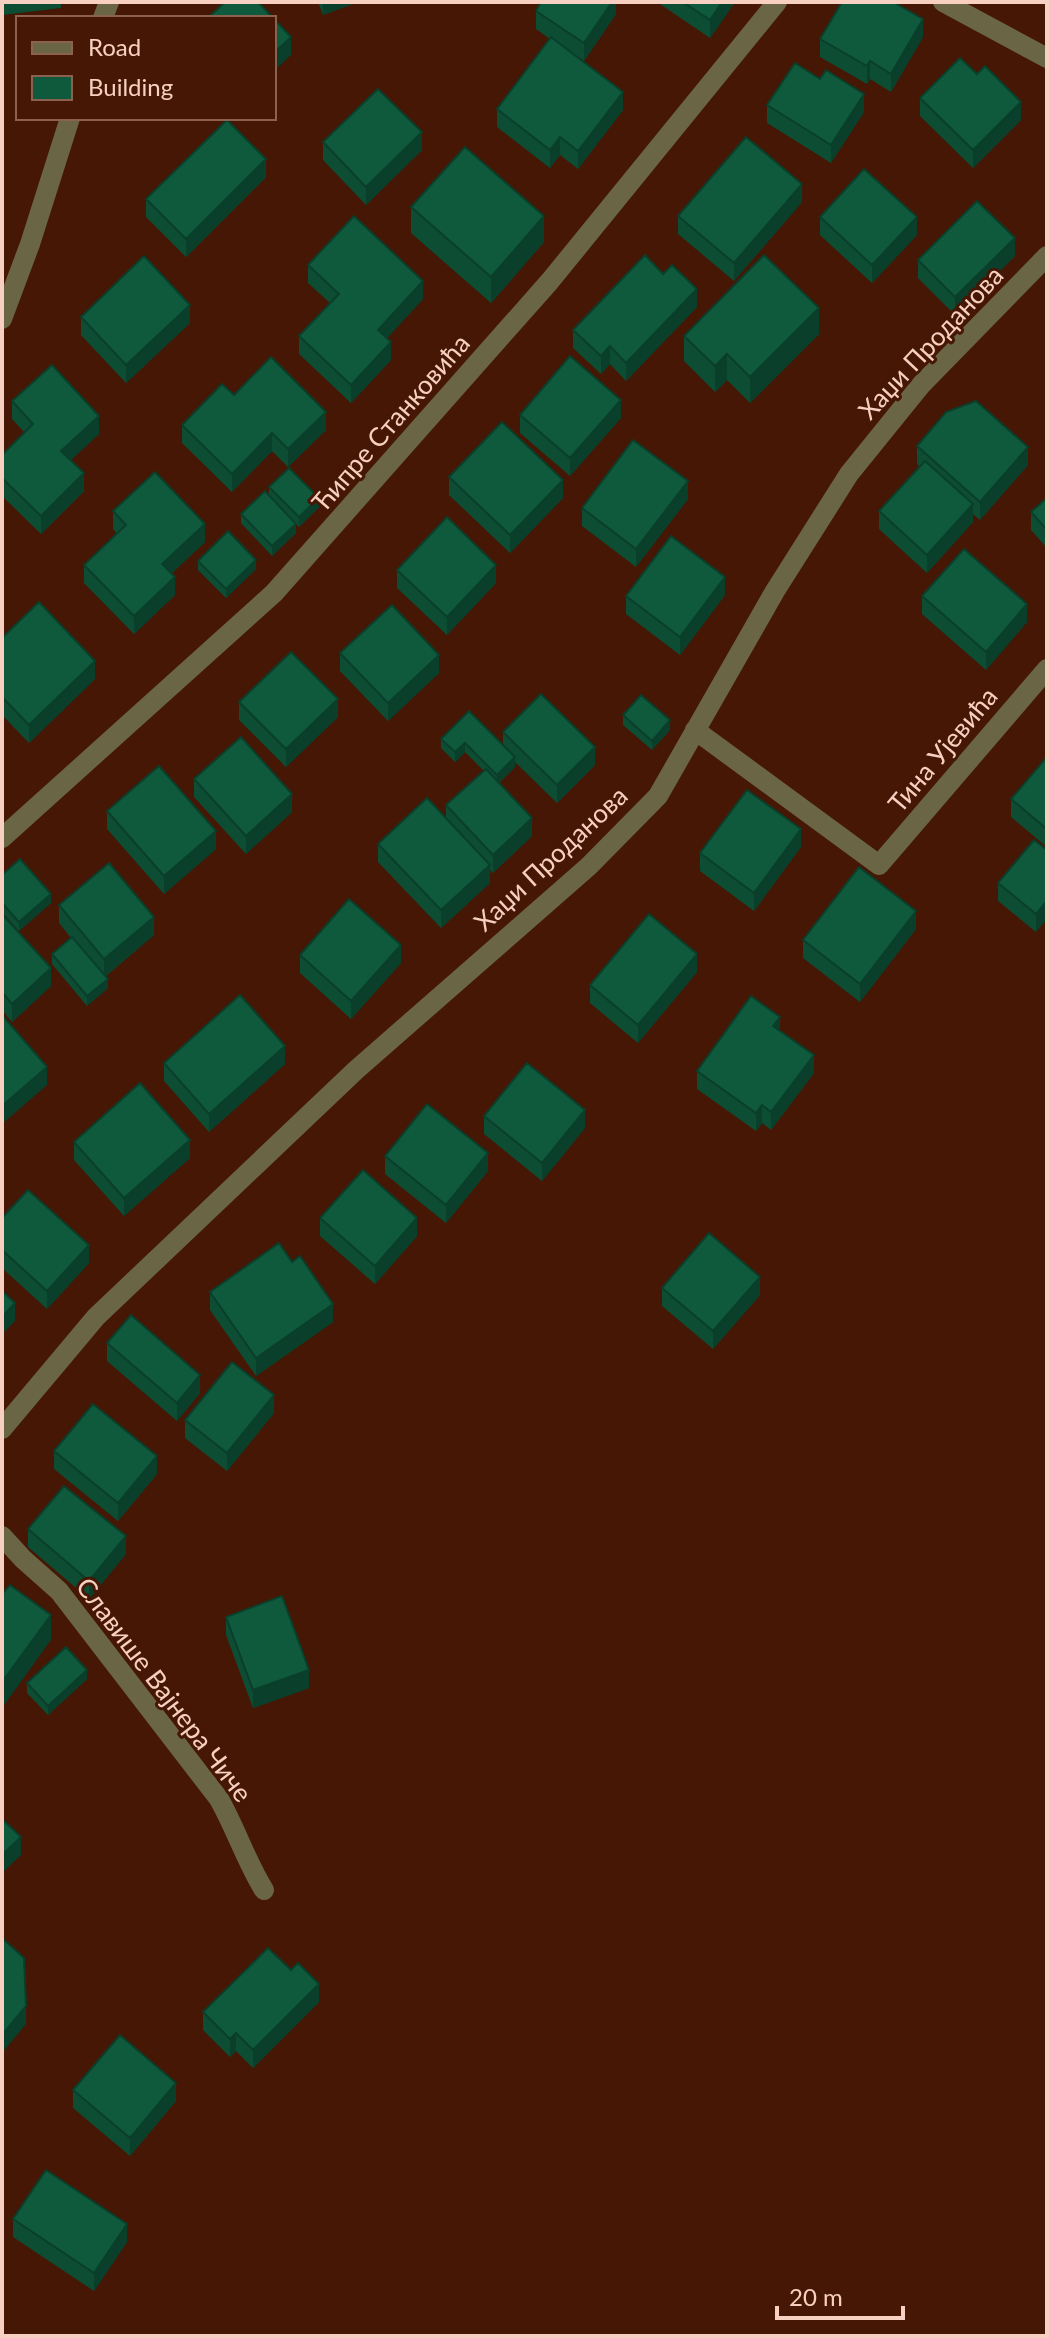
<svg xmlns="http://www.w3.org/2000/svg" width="1049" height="2338" font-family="Lato,sans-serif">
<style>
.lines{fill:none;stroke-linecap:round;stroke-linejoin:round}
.street{stroke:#696545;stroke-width:20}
.wall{fill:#0d4d34}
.shaded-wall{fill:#0a3f2b}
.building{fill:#0f5a3d;stroke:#0a3f2b;stroke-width:2}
.labels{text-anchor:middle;stroke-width:6;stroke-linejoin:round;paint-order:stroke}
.street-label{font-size:26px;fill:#f7d0c1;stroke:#451704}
</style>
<rect width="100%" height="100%" fill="#451704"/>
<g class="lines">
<!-- street -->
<path class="street" d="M943 2 1047 58
M103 18 109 2
M2 319 30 244 70 118
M695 730 879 865 1047 669
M2 838 274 593 550 281 777 2
M2 1429 96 1317 356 1070 589 866 658 796 775 591 849 474 921 385 1047 256
M2 1536 23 1559 59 1591 219 1799C236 1829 246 1861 264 1890"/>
</g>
<!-- wall -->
<path class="wall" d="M2 2H61V8L2 15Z
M318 2H358L323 15Z
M616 2V14L584 61 574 54 623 110 578 169 560 155 550 168 497 127V109L550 39 536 29V11Z
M657 2H735L710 38Z
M923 37 891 92 870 79 867 84 820 57V39Z
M920 98 1021 120 973 168 920 116Z
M767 105 864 112 831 163 767 123Z
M323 142 422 150 366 205 323 160Z
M266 177 186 257 146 217V199Z
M802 202 734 281 678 234V216Z
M411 207 544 242 491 303 411 233Z
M820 217 917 235 872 283 820 235Z
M1015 256 955 315 918 278V260Z
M308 265 423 299 387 338 391 360 351 403 299 354V336L330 303 308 283Z
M697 307 626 381 610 364 601 374 573 348V330Z
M81 317 190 323 126 383 81 335Z
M819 334 750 403 727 380 715 392 684 361V336Z
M234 395 326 430 288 467 272 451 232 492 182 443V425Z
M12 401 99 434 71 460 84 491 41 534 2 496V455L24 432 12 419Z
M520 415 621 418 570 476 520 433Z
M917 446 1028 465 980 520 973 514V522L927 573 879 529V511L920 467 917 464Z
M449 477 563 498 510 553 449 495Z
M269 487 319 507 299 527 296 524V533L272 556 241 523V514L269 495Z
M1047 498V548L1031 530V512Z
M688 499 636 567 582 526V508Z
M113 511 205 542 171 574 175 595 134 634 84 583V565L117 534 113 529Z
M198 561 256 569 226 598 198 570Z
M397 570 496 583 447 635 397 588Z
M725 595 680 655 626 614V596Z
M922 596 1027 622 986 670 922 614Z
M2 638 95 679 29 743 2 715Z
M340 653 439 673 388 721 340 671Z
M239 702 338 717 286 767 239 720Z
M623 715 670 730 652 750 623 725Z
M503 732 595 765 557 803 515 762V767L499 783 532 836 493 873 490 870V883L441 928 378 862V844L446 818V805L484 771 465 752 455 762 441 748V739L503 745Z
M1047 757V847L1011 817V799Z
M194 779 292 812 246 854 194 797Z
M107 811 216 849 164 894 107 829Z
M801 847 754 911 700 871V853Z
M1047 850 1036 932 998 901V883Z
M2 875 51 903 19 931 2 912Z
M59 905 154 935 106 976 108 988 87 1006 52 964V954L71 938 59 923Z
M2 914 51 986 12 1022 2 1010Z
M916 929 860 1002 803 958V940Z
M300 955 401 963 351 1019 300 973Z
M697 972 638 1043 590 1003V985Z
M780 1031 814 1073 771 1130 762 1123 756 1131 697 1089V1071Z
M164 1063 285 1064 209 1132 164 1081Z
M484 1116 585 1128 542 1181 484 1134Z
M74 1142 190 1158 124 1216 74 1160Z
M385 1156 488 1171 446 1223 385 1174Z
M2 1218 89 1263 47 1309 2 1268Z
M320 1218 417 1236 375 1284 320 1236Z
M662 1288 760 1295 713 1349 662 1306Z
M210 1292 333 1322 256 1376 210 1310Z
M107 1343 200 1393 177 1421 107 1361Z
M274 1413 227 1471 185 1438V1420Z
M54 1451 157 1474 118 1521 54 1469Z
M28 1529 126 1554 89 1599 28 1547Z
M226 1617 309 1688 253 1708 226 1635Z
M87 1679 48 1715 27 1693V1683Z
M291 1970 319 2002 253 2068 236 2051 230 2057 203 2030V2012Z
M73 2090 176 2101 130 2156 73 2108Z
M13 2219 127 2242 94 2291 13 2237Z"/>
<!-- shaded-wall -->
<path class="shaded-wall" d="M323 2H358L323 15Z
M612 2H616V14L584 61V43Z
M722 2H735L710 38V20Z
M923 19V37L891 92V74Z
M291 37V55L274 71V53Z
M870 61V79L867 84V66Z
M623 92V110L578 169V151Z
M864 94V112L831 163V145Z
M1021 102V120L973 168V150Z
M422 132V150L366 205V187Z
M560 137V155L550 168V150Z
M266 159V177L186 257V239Z
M802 184V202L734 281V263Z
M544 216V242L491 303V277Z
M917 217V235L872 283V265Z
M1015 238V256L955 315V297Z
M423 281V299L378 348V330Z
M697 289V307L626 381V363Z
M190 305V323L126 383V365Z
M819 308V334L750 403V377Z
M391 342V360L351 403V385Z
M610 346V364L601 374V356Z
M727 354V380L715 392V366Z
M621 400V418L570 476V458Z
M326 412V430L288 467V449Z
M99 416V434L61 469V451Z
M272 433V451L232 492V474Z
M1028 447V465L980 520V502Z
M84 473V491L41 534V516Z
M563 480V498L510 553V535Z
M688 481V499L636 567V549Z
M319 498V507L299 527V517Z
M973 504V522L927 573V555Z
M205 524V542L162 582V564Z
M296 524V533L272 556V546Z
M256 560V569L226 598V589Z
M496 565V583L447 635V617Z
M175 577V595L134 634V616Z
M725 577V595L680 655V637Z
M1027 604V622L986 670V652Z
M439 655V673L388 721V703Z
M95 661V679L29 743V725Z
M338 699V717L286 767V749Z
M670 720V730L652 750V741Z
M465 743V752L455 762V752Z
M595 747V765L557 803V785Z
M515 757V767L497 784V775Z
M292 794V812L246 854V836Z
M532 818V836L493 873V855Z
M801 829V847L754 911V893Z
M216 831V849L164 894V876Z
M490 865V883L441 928V910Z
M51 894V903L19 931V922Z
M1047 901V919L1036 932V914Z
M916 911V929L860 1002V984Z
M154 917V935L104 977V959Z
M401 945V963L351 1019V1001Z
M697 954V972L638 1043V1025Z
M51 968V986L12 1022V1004Z
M108 979V988L87 1006V996Z
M780 1017V1035L773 1026Z
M285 1046V1064L209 1132V1114Z
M814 1055V1073L771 1130V1112Z
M47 1067V1085L2 1124V1106Z
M762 1105V1123L756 1131V1113Z
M585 1110V1128L542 1181V1163Z
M190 1140V1158L124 1216V1198Z
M488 1153V1171L446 1223V1205Z
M417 1218V1236L375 1284V1266Z
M89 1245V1263L47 1309V1291Z
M760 1277V1295L713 1349V1331Z
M15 1303V1321L2 1334V1317Z
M333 1304V1322L256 1376V1358Z
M200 1375V1393L177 1421V1403Z
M274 1395V1413L227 1471V1453Z
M157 1456V1474L118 1521V1503Z
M126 1536V1554L89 1599V1581Z
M51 1615V1640L2 1708V1682Z
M87 1670V1679L48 1715V1706Z
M309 1670V1688L253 1708V1690Z
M21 1837V1855L2 1873V1855Z
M319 1984V2002L253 2068V2050Z
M26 2006V2024L2 2053V2035Z
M236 2033V2051L230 2057V2039Z
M176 2083V2101L130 2156V2138Z
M127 2224V2242L94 2291V2273Z"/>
<!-- building -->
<path class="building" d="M225 2H258L273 18H210L209 17Z
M541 2H612L584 43 536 11Z
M683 2H722L710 20Z
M842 2H893L923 19 891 74 870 61 867 66 820 39Z
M274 19 291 37 274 53Z
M551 37 623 92 578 151 560 137 550 150 497 109Z
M960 58 977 74 985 66 1021 102 973 150 920 98Z
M795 63 820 79 826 70 864 94 831 145 767 105Z
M378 89 422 132 366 187 323 142Z
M227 120 266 159 186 239 146 199Z
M746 137 802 184 734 263 678 216Z
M465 147 544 216 491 277 411 207Z
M864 169 917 217 872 265 820 217Z
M977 201 1015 238 955 297 918 260Z
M354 216 423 281 378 330 391 342 351 385 299 336 339 294 308 265Z
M645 255 663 274 672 265 697 289 626 363 610 346 601 356 573 330Z
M764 255 819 308 750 377 727 354 715 366 684 336Z
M144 256 190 305 126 365 81 317Z
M570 356 621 400 570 458 520 415Z
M271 357 326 412 288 449 272 433 232 474 182 425 222 384 234 395Z
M52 365 99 416 61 451 84 473 41 516 2 478V455L33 424 12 401Z
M976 401 1028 447 980 502 917 446 946 412Z
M502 422 563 480 510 535 449 477Z
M633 440 688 481 636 549 582 508Z
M925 461 973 504 927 555 879 511Z
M289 468 319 498 299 517 269 487Z
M155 472 205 524 162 564 175 577 134 616 84 565 126 525 113 511Z
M265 491 296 524 272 546 241 514Z
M1047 498V530L1031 512Z
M447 517 496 565 447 617 397 570Z
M228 531 256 560 226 589 198 561Z
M671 536 725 577 680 637 626 596Z
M964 549 1027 604 986 652 922 596Z
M39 602 95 661 29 725 2 697V638Z
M392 605 439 655 388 703 340 653Z
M291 652 338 699 286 749 239 702Z
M541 694 595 747 557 785 503 732Z
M641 695 670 720 652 741 623 715Z
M469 711 515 757 497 775 465 743 455 752 441 739Z
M241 737 292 794 246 836 194 779Z
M1047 757V829L1011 799Z
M159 766 216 831 164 876 107 811Z
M486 769 532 818 493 855 446 805Z
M747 790 801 829 754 893 700 853Z
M427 798 490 865 441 910 378 844Z
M1034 840 1047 850V901L1036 914 998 883Z
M20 859 51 894 19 922 2 903V875Z
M109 863 154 917 104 959 59 905Z
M859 867 916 911 860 984 803 940Z
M349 899 401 945 351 1001 300 955Z
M2 914 51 968 12 1004 2 992Z
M649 914 697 954 638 1025 590 985Z
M72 937 108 979 87 996 52 954Z
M240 995 285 1046 209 1114 164 1063Z
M751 996 780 1017 773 1026 814 1055 771 1112 762 1105 756 1113 697 1071Z
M2 1015 47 1067 2 1106Z
M527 1063 585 1110 542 1163 484 1116Z
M140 1083 190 1140 124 1198 74 1142Z
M427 1104 488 1153 446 1205 385 1156Z
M363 1170 417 1218 375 1266 320 1218Z
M28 1190 89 1245 47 1291 2 1250V1218Z
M709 1233 760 1277 713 1331 662 1288Z
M279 1243 292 1262 300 1256 333 1304 256 1358 210 1292Z
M2 1291 15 1303 2 1317Z
M131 1315 200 1375 177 1403 107 1343Z
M232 1362 274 1395 227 1453 185 1420Z
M93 1404 157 1456 118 1503 54 1451Z
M64 1486 126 1536 89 1581 28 1529Z
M10 1585 51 1615 2 1682V1594Z
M282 1596 309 1670 253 1690 226 1617Z
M66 1647 87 1670 48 1706 27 1683Z
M2 1819 21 1837 2 1855Z
M2 1938 24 1958 26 2006 2 2035Z
M268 1948 291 1970 298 1963 319 1984 253 2050 236 2033 230 2039 203 2012Z
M120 2035 176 2083 130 2138 73 2090Z
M46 2170 127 2224 94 2273 13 2219Z"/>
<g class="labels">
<!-- street labels -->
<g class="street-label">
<text transform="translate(931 343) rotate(-47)" y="9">Хаџи Проданова</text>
<text transform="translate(391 423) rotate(-49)" y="9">Ћипре Станковића</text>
<text transform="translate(943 750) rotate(-50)" y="9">Тина Ујевића</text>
<text transform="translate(551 859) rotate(-43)" y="9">Хаџи Проданова</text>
<text transform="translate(164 1690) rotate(53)" y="9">Славише Вајнера Чиче</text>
</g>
</g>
<!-- border -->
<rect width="1049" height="2338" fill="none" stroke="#f7d0c1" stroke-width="8"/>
<!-- legend -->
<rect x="16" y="16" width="260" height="104" fill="#451704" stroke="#8c6150" stroke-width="2"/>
<rect x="32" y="42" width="40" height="12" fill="#696545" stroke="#8c6150" stroke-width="2"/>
<text x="88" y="56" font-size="24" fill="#f7d0c1">Road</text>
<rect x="32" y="76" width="40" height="24" fill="#0f5a3d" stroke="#8c6150" stroke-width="2"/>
<text x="88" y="96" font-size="24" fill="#f7d0c1">Building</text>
<!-- scale -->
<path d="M777 2306v12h126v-12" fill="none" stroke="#f7d0c1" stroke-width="4"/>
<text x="789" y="2306" font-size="24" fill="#f7d0c1" stroke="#451704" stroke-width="6" paint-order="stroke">20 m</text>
</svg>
